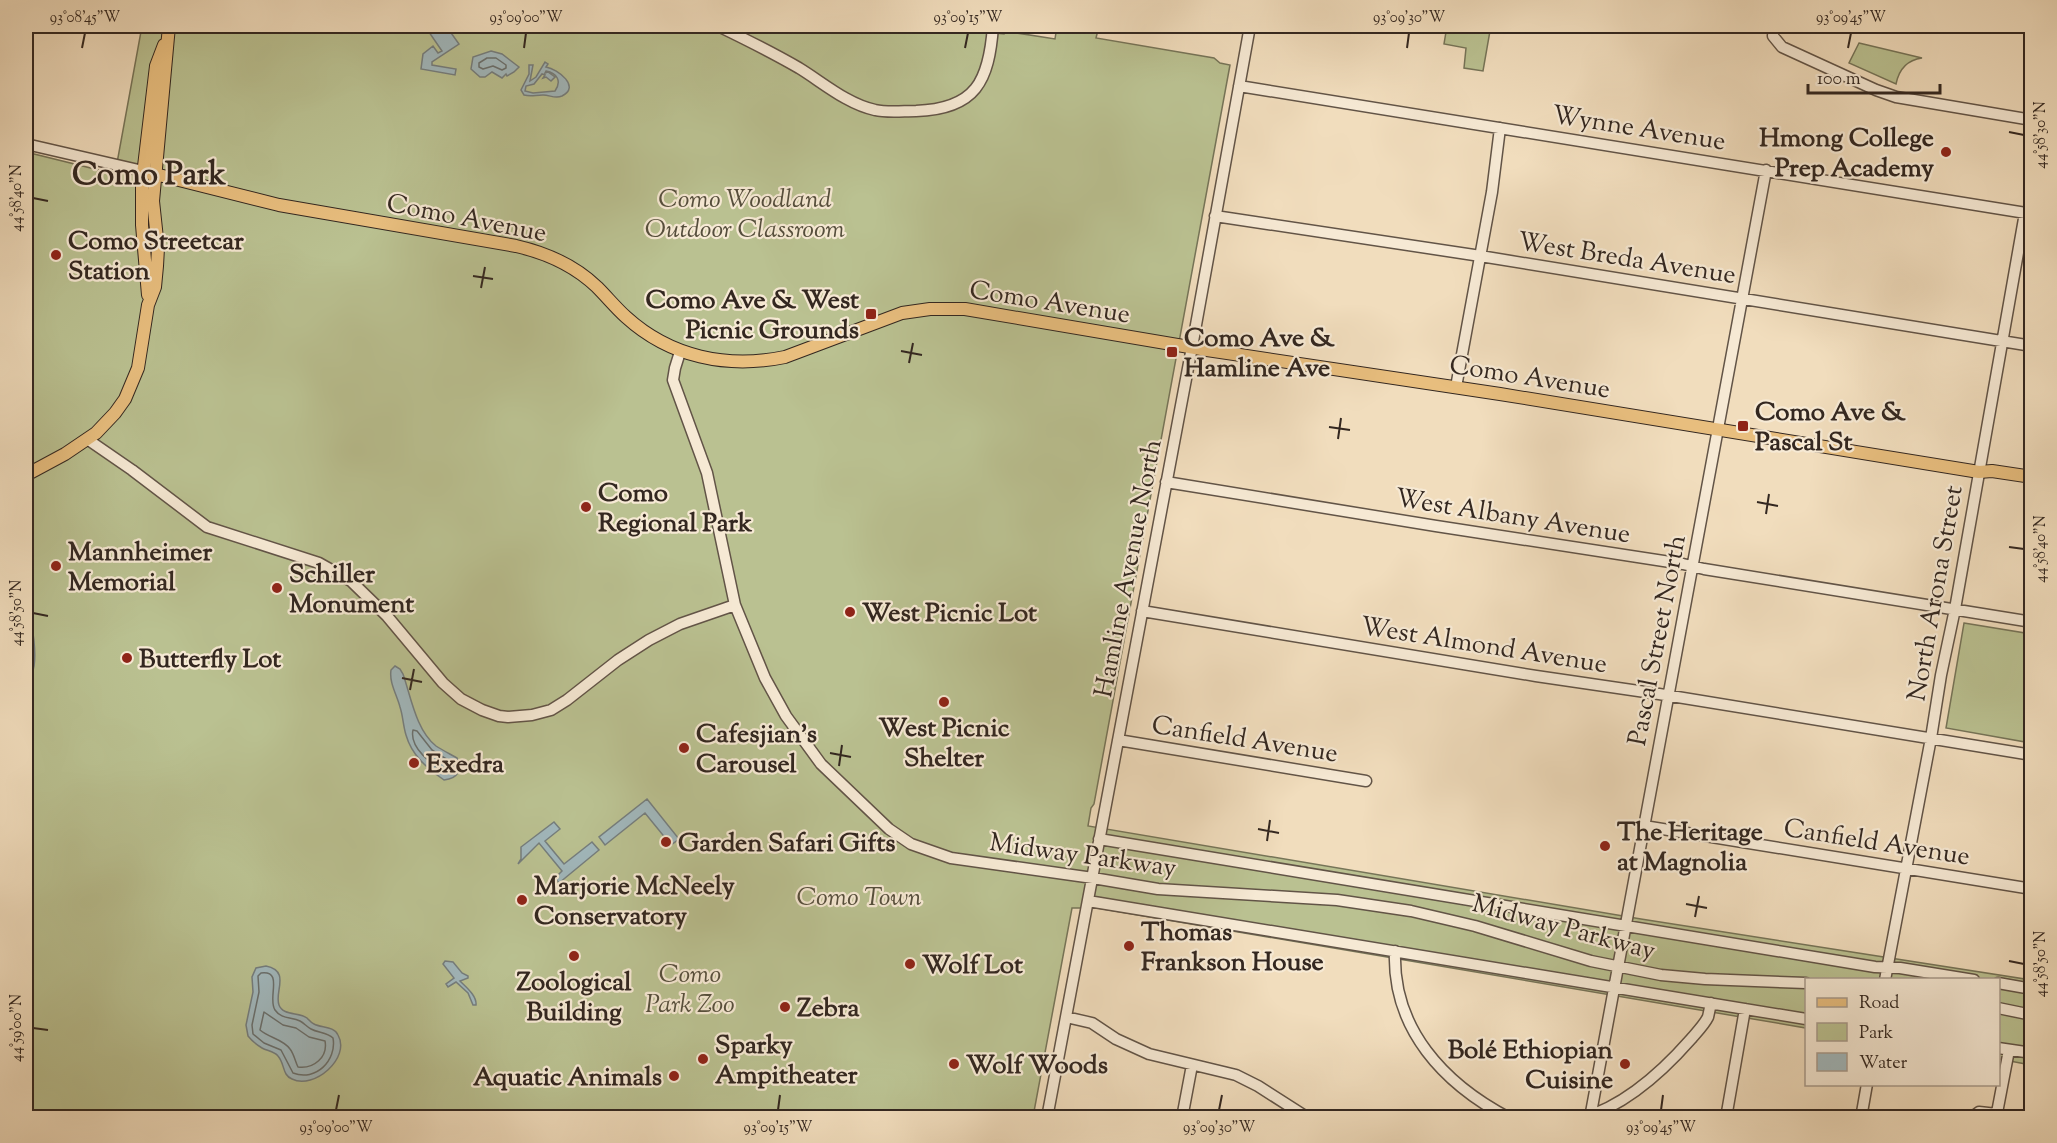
<svg xmlns="http://www.w3.org/2000/svg" width="2057" height="1143" font-family="'Sorts Mill Goudy',serif">
<style>
.green{fill:#bac191;stroke:#767458;stroke-width:1.5}
.water{fill:#a1b8bd;stroke:#757e7e;stroke-width:1.5;fill-rule:evenodd}
.lines{fill:none;stroke-linecap:round;stroke-linejoin:round}
.shore{stroke:#6a706e;stroke-width:1.5}
.minor-casing{stroke:#625447;stroke-width:13}
.major-casing{stroke:#332720;stroke-width:14}
.minor{stroke:#f6e9d4;stroke-width:10}
.major{stroke:#e8be7e;stroke-width:12}
.ticks{fill:none;stroke:#332720;stroke-width:2}
.poi-dot{fill:#8f2418;stroke:#f6e9d4;stroke-width:2}
.labels{text-anchor:middle;stroke-width:4.5;stroke-linejoin:round;paint-order:stroke}
.street-label{font-size:26px;fill:#332720;stroke:#f6e9d4}
.poi-label{font-size:26px;font-weight:bold;fill:#332720;stroke:#f6e9d4;text-anchor:start}
.park-label{font-size:26px;font-style:italic;fill:#554e3c;stroke:#f6e9d4}
.district-label{font-size:32px;font-weight:bold;fill:#332720;stroke:#f6e9d4}
.neatline{fill:none;stroke:#332720;stroke-width:2}
.ticks-label{font-size:15px;text-anchor:middle;fill:#332720}
</style>
<rect width="100%" height="100%" fill="#f1ddbd"/>
<filter id="stains"><feTurbulence type="fractalNoise" baseFrequency=".00333" numOctaves="4"/><feColorMatrix values="0 0 0 0 .2 0 0 0 0 .09 0 0 0 0 .02 0 0 0 .5 -.17"/></filter>
<radialGradient id="worn" r=".72"><stop offset=".6" stop-color="#630" stop-opacity="0"/><stop offset="1" stop-color="#630" stop-opacity=".3"/></radialGradient>
<!-- green -->
<path class="green" d="M142 26H975V31L1004 34V31L1055 39 1057 26H1099L1096 38 1214 58 1220 63 1230 65 1094 804 1091 808 1088 826 1641 919 2031 980V1065L1999 1059 1998 980H1806V1028L1097 908H1072L1033 1117 26 1118V152L115 174Z
M1447 26 1490 31 1483 71 1464 68 1466 48 1444 44Z
M1859 43 1922 58C1907 60 1899 69 1896 84L1849 63Z
M1964 623 2031 634V743L1946 728Z"/>
<!-- water -->
<path class="water" d="M432 26H449L451 28 449 30 459 44 432 62V65L456 69 455 75 421 69 423 54 433 46 438 53 442 51 429 32 426 30Z
M491 51 502 54 519 67 514 72 507 76 506 74 502 78 492 72 485 77H480L471 69 473 57Z
M545 62 548 64 546 67C558 69 581 87 562 96 555 99 550 95 543 95 535 95 531 97 524 95L521 90 529 74V65H533L530 81 536 77ZM546 71C557 73 562 81 555 91L533 93 525 91 526 86 534 84 542 74 545 75 543 78 546 77 551 81 555 77 548 72 545 73Z
M26 607C33 620 38 660 32 673L26 671Z
M395 666 400 669 403 674C411 697 416 730 436 746 442 750 450 754 457 758 461 771 459 778 444 780 427 768 412 756 406 735 403 725 403 716 400 707 397 695 389 683 391 670Z
M647 799 679 839 671 845 645 813 605 845 599 837Z
M554 822 560 829 545 841 564 864 592 842 599 850 559 883 555 878 562 871 539 843 518 864 521 859V847Z
M445 961 453 962 462 973 468 976V978L460 981C467 988 477 996 476 1005H473L468 993 456 982 448 987 446 984 454 978 443 964Z
M266 966C291 971 274 992 279 1005 283 1016 299 1012 307 1018 309 1020 311 1023 314 1024 321 1028 334 1026 338 1035 351 1058 314 1090 292 1079 282 1075 285 1064 278 1056 274 1051 267 1051 262 1048 257 1045 252 1041 248 1036L246 1025 253 992 252 977 256 968Z"/>
<g class="lines">
<!-- shore -->
<path class="shore" d="M487 58H496L506 65V68L502 70 493 66 483 69 479 67V63Z
M413 730 417 731 432 750 451 762 453 769 452 772 445 773C432 764 409 748 413 730Z
M261 973C284 970 267 998 275 1010 281 1019 291 1017 300 1021 304 1023 307 1027 311 1029 318 1033 327 1032 333 1038 337 1060 316 1082 293 1073L281 1050 264 1043 253 1034 252 1025 259 992 258 976Z
M264 1012 283 1025 296 1028 309 1037 325 1041C328 1057 314 1069 298 1067 295 1061 294 1054 290 1049 283 1039 269 1038 260 1030Z"/>
<defs>
<path id="minor" d="M718 26C745 39 773 53 799 68 822 82 847 104 875 110 887 113 903 111 916 111 976 109 989 81 993 26
M1774 26 1773 36 1782 47 1876 90 1896 97 2032 120
M1239 86 2032 214
M26 144 143 171
M1215 216 1474 255 2032 346
M680 352 675 368 673 380 707 473 735 605 765 678 786 716 821 764 889 829 911 844 951 858 1093 878 1158 889 1337 900 1411 911 1475 926 1591 961 1661 975 1705 979 1806 983
M1456 387 1492 192 1500 128
M87 439 132 470 207 527 319 563 351 581 387 616 443 683 461 699 482 710 499 716 508 717 532 715 551 710 567 700 618 660 649 640 680 624 735 605
M1166 482 1436 526 1683 564 1704 569 2032 622
M1142 611 1536 676 1659 694 2032 755
M1118 740 1366 781
M1644 826 2032 889
M1099 839 1875 967 1900 968 1974 980
M1088 901 1806 1019
M1395 951C1392 1029 1444 1084 1509 1118
M1885 980 1931 738 1941 675 1955 609 2025 213
M1998 983 2032 989
M1998 1008 2032 1015
M1066 1017 1092 1023 1116 1039 1149 1054 1236 1075 1258 1086 1308 1118
M1998 1048 2032 1053
M1047 1118 1192 347 1250 26
M1182 1118 1192 1065
M1582 1118C1625 1106 1662 1072 1691 1039 1696 1033 1704 1025 1708 1017 1709 1013 1710 1007 1711 1003
M1590 1118 1766 170
M1726 1118 1745 1009
M1861 1118 1867 1084
M1971 1118 1979 1112 1997 1114
M1996 1118 2009 1050"/>
<path id="major" d="M143 171 279 205 516 246C547 253 574 265 597 287 607 297 616 308 626 317 670 357 727 369 785 357L902 313 930 309H965L1207 350 1500 394 1979 472 1992 471 2032 477
M148 295 142 225V183L156 66 164 45
M26 475 65 454 96 433 115 413 125 399 138 368 148 305 155 287 157 266 158 248 153 201 169 26"/>
</defs>
<!-- minor casing -->
<use href="#minor" class="minor-casing"/>
<!-- major casing -->
<use href="#major" class="major-casing"/>
<!-- minor -->
<use href="#minor" class="minor"/>
<!-- major -->
<use href="#major" class="major"/>
</g>
<!-- ticks -->
<path class="ticks" d="M82 48 85 33M524 48 526 33M965 48 968 33M1407 48 1409 33M1848 48 1851 33M2009 132 2024 135M33 198 48 201M473 276 493 279M481 288 485 267M901 351 922 355M909 363 913 343M1329 427 1350 430M1338 439 1341 418M1757 502 1778 506M1766 514 1769 494M2009 547 2024 549M33 613 48 616M402 678 422 682M410 690 414 669M830 753 851 757M839 766 842 745M1258 829 1279 833M1267 841 1270 820M1686 904 1707 908M1695 917 1699 896M2009 961 2024 964M33 1028 48 1030M336 1110 339 1095M778 1110 780 1095M1219 1110 1222 1095M1661 1110 1663 1095"/>
<!-- markers -->
<g class="poi-dot">
<circle cx="1946" cy="152" r="6"/>
<circle cx="56" cy="255" r="6"/>
<rect x="865" y="308" width="12" height="12" rx="3"/>
<rect x="1166" y="346" width="12" height="12" rx="3"/>
<rect x="1737" y="420" width="12" height="12" rx="3"/>
<circle cx="586" cy="507" r="6"/>
<circle cx="56" cy="566" r="6"/>
<circle cx="277" cy="588" r="6"/>
<circle cx="850" cy="612" r="6"/>
<circle cx="127" cy="658" r="6"/>
<circle cx="944" cy="702" r="6"/>
<circle cx="684" cy="748" r="6"/>
<circle cx="414" cy="763" r="6"/>
<circle cx="666" cy="842" r="6"/>
<circle cx="1605" cy="846" r="6"/>
<circle cx="522" cy="900" r="6"/>
<circle cx="1129" cy="946" r="6"/>
<circle cx="574" cy="956" r="6"/>
<circle cx="910" cy="964" r="6"/>
<circle cx="785" cy="1007" r="6"/>
<circle cx="703" cy="1059" r="6"/>
<circle cx="954" cy="1064" r="6"/>
<circle cx="1625" cy="1064" r="6"/>
<circle cx="674" cy="1076" r="6"/>
</g>
<g class="labels">
<!-- street labels -->
<g class="street-label">
<text transform="translate(1639 127) rotate(9)" y="9">Wynne Avenue</text>
<text transform="translate(467 217) rotate(11)" y="9">Como Avenue</text>
<text transform="translate(1627 257) rotate(9)" y="9">West Breda Avenue</text>
<text transform="translate(1050 301) rotate(9)" y="9">Como Avenue</text>
<text transform="translate(1530 376) rotate(9)" y="9">Como Avenue</text>
<text transform="translate(1513 515) rotate(9)" y="9">West Albany Avenue</text>
<text transform="translate(1127 568) rotate(-79)" y="9">Hamline Avenue North</text>
<text transform="translate(1934 593) rotate(-80)" y="9">North Arona Street</text>
<text transform="translate(1656 640) rotate(-79)" y="9">Pascal Street North</text>
<text transform="translate(1484 644) rotate(9)" y="9">West Almond Avenue</text>
<text transform="translate(1245 738) rotate(9)" y="9">Canfield Avenue</text>
<text transform="translate(1877 841) rotate(9)" y="9">Canfield Avenue</text>
<text transform="translate(1083 854) rotate(8)" y="9">Midway Parkway</text>
<text transform="translate(1564 926) rotate(15)" y="9">Midway Parkway</text>
</g>
<!-- poi labels -->
<g class="poi-label">
<text x="1934" y="146" text-anchor="end">Hmong College<tspan x="1934" dy="30">Prep Academy</tspan></text>
<text x="68" y="249">Como Streetcar<tspan x="68" dy="30">Station</tspan></text>
<text x="859" y="308" text-anchor="end">Como Ave &amp; West<tspan x="859" dy="30">Picnic Grounds</tspan></text>
<text x="1184" y="346">Como Ave &amp;<tspan x="1184" dy="30">Hamline Ave</tspan></text>
<text x="1755" y="420">Como Ave &amp;<tspan x="1755" dy="30">Pascal St</tspan></text>
<text x="598" y="501">Como<tspan x="598" dy="30">Regional Park</tspan></text>
<text x="68" y="560">Mannheimer<tspan x="68" dy="30">Memorial</tspan></text>
<text x="289" y="582">Schiller<tspan x="289" dy="30">Monument</tspan></text>
<text x="862" y="621">West Picnic Lot</text>
<text x="139" y="667">Butterfly Lot</text>
<text x="944" y="736" text-anchor="middle">West Picnic<tspan x="944" dy="30">Shelter</tspan></text>
<text x="696" y="742">Cafesjian's<tspan x="696" dy="30">Carousel</tspan></text>
<text x="426" y="772">Exedra</text>
<text x="1617" y="840">The Heritage<tspan x="1617" dy="30">at Magnolia</tspan></text>
<text x="678" y="851">Garden Safari Gifts</text>
<text x="534" y="894">Marjorie McNeely<tspan x="534" dy="30">Conservatory</tspan></text>
<text x="1141" y="940">Thomas<tspan x="1141" dy="30">Frankson House</tspan></text>
<text x="922" y="973">Wolf Lot</text>
<text x="574" y="990" text-anchor="middle">Zoological<tspan x="574" dy="30">Building</tspan></text>
<text x="797" y="1016">Zebra</text>
<text x="715" y="1053">Sparky<tspan x="715" dy="30">Ampitheater</tspan></text>
<text x="1613" y="1058" text-anchor="end">Bolé Ethiopian<tspan x="1613" dy="30">Cuisine</tspan></text>
<text x="966" y="1073">Wolf Woods</text>
<text x="662" y="1085" text-anchor="end">Aquatic Animals</text>
</g>
<!-- park labels -->
<g class="park-label">
<text x="745" y="207">Como Woodland<tspan x="745" dy="30">Outdoor Classroom</tspan></text>
<text x="859" y="905">Como Town</text>
<text x="690" y="982">Como<tspan x="690" dy="30">Park Zoo</tspan></text>
</g>
<!-- district labels -->
<g class="district-label">
<text x="149" y="184">Como Park</text>
</g>
</g>
<!-- margin -->
<rect width="2057" height="1143" fill="none" stroke="#f1ddbd" stroke-width="66"/>
<!-- legend -->
<rect x="1805" y="978" width="195" height="108" fill="#f6e9d4" stroke="#a89b8c" stroke-width="1.5"/>
<rect x="1817" y="998" width="30" height="9" fill="#e8be7e" stroke="#a89b8c" stroke-width="1.5"/>
<text x="1859" y="1008" font-size="18" fill="#332720">Road</text>
<rect x="1817" y="1023" width="30" height="18" fill="#bac191" stroke="#a89b8c" stroke-width="1.5"/>
<text x="1859" y="1038" font-size="18" fill="#332720">Park</text>
<rect x="1817" y="1053" width="30" height="18" fill="#a1b8bd" stroke="#a89b8c" stroke-width="1.5"/>
<text x="1859" y="1068" font-size="18" fill="#332720">Water</text>
<!-- scale -->
<path d="M1808 84v9h132v-9" fill="none" stroke="#332720" stroke-width="3"/>
<text x="1817" y="84" font-size="18" fill="#332720" stroke="#f6e9d4" stroke-width="4.5" paint-order="stroke">100 m</text>
<rect x="33" y="33" width="1991" height="1077" class="neatline"/>
<g class="ticks-label">
<text x="85" y="22">93°08'45"W</text>
<text x="526" y="22">93°09'00"W</text>
<text x="968" y="22">93°09'15"W</text>
<text x="1409" y="22">93°09'30"W</text>
<text x="1851" y="22">93°09'45"W</text>
<text transform="translate(2040 135) rotate(-90)" y="5">44°58'30"N</text>
<text transform="translate(16 198) rotate(-90)" y="5">44°58'40"N</text>
<text transform="translate(2040 549) rotate(-90)" y="5">44°58'40"N</text>
<text transform="translate(16 613) rotate(-90)" y="5">44°58'50"N</text>
<text transform="translate(2040 964) rotate(-90)" y="5">44°58'50"N</text>
<text transform="translate(16 1028) rotate(-90)" y="5">44°59'00"N</text>
<text x="336" y="1132">93°09'00"W</text>
<text x="778" y="1132">93°09'15"W</text>
<text x="1219" y="1132">93°09'30"W</text>
<text x="1661" y="1132">93°09'45"W</text>
</g>
<rect width="100%" height="100%" filter="url(#stains)"/>
<rect width="100%" height="100%" fill="url(#worn)"/>
</svg>
